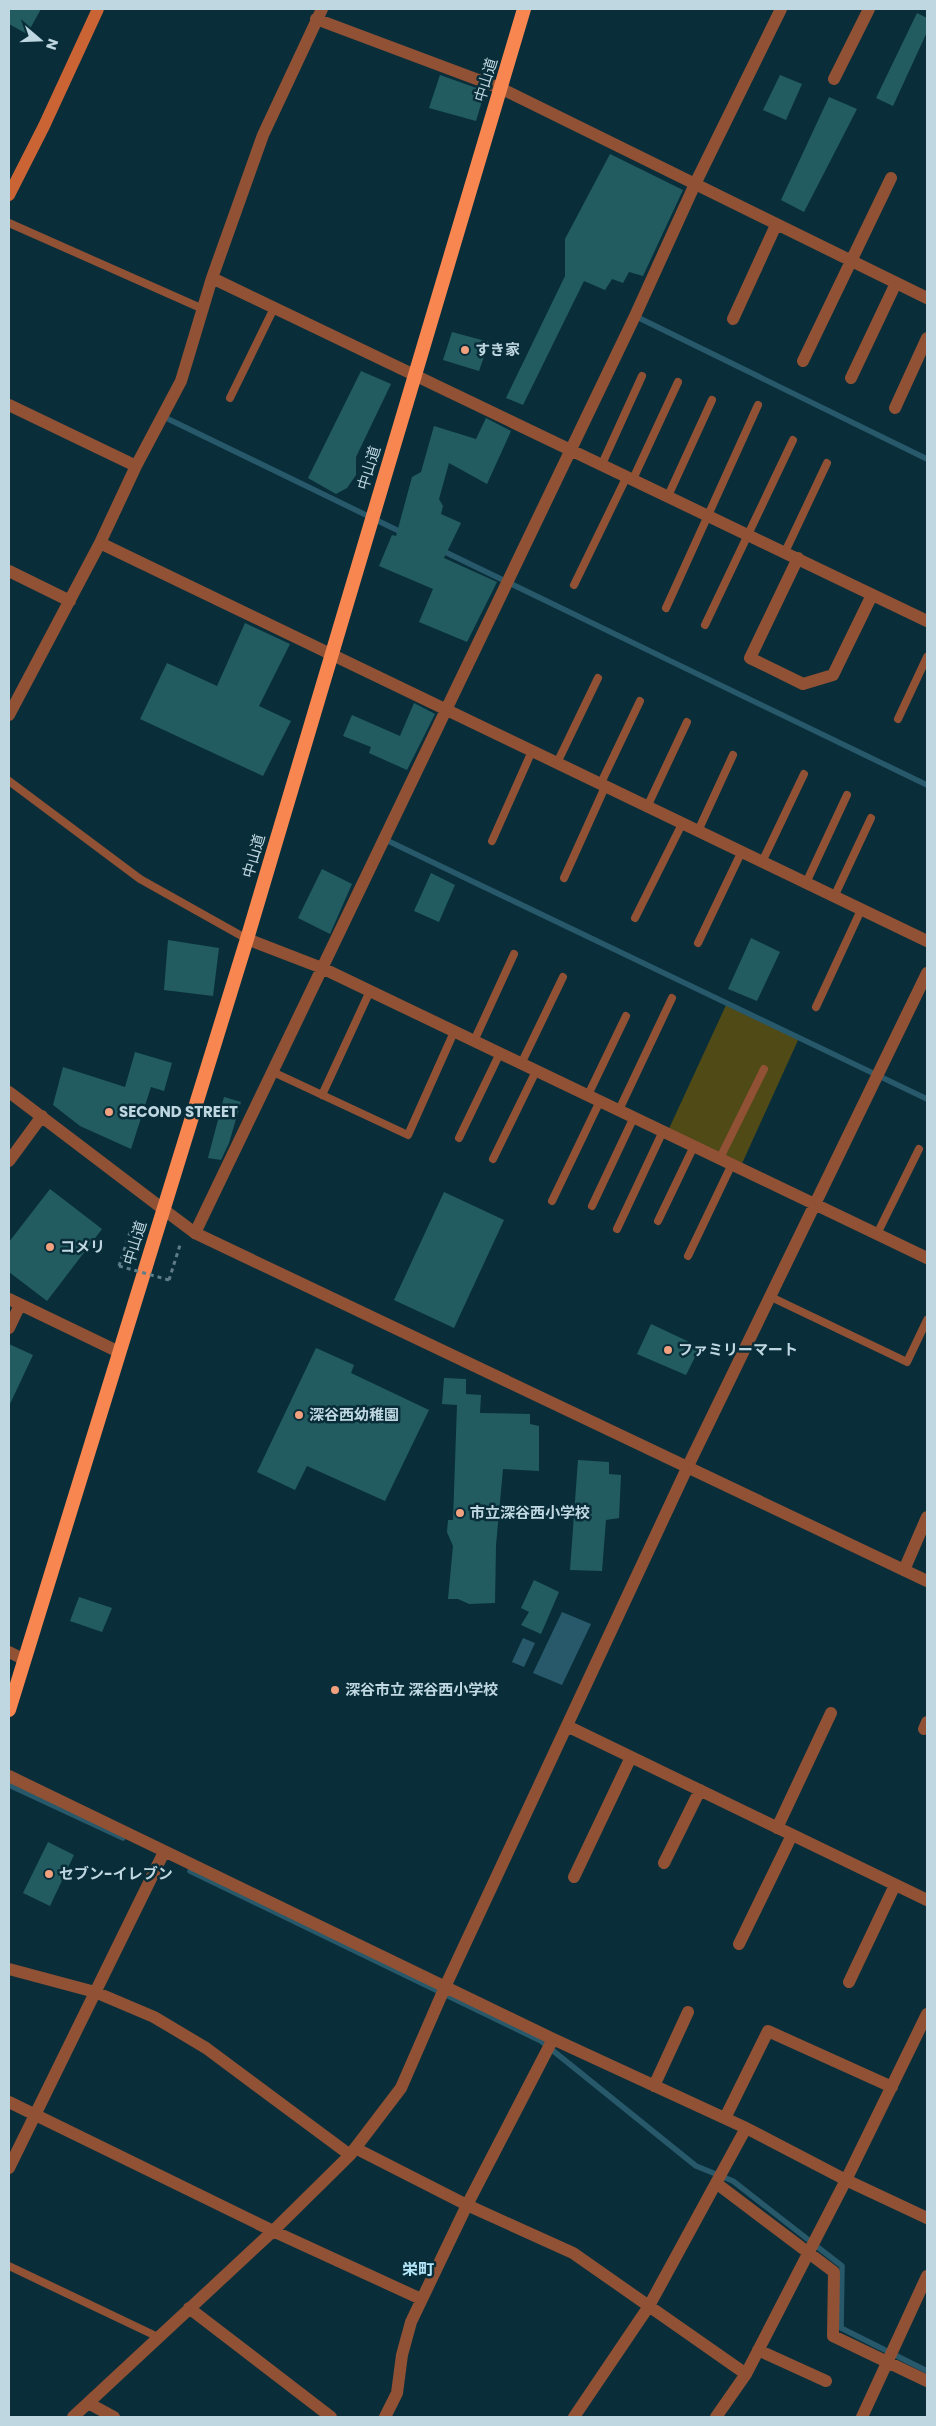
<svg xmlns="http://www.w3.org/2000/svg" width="936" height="2426" font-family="Poppins,'Noto Sans JP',sans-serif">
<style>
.green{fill:#4f4a16}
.water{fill:#28596b}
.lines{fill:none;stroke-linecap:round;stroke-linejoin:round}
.stream{stroke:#28596b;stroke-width:5.5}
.building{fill:#225c61}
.path{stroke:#5e7d88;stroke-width:3;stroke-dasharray:4 4;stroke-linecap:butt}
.service{stroke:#905134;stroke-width:8}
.minor{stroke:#905134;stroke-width:12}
.tertiary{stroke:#905134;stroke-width:12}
.secondary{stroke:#ca6434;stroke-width:12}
.trunk{stroke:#f78650;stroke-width:14}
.path-bridge{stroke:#5e7d88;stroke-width:3;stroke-dasharray:4 4;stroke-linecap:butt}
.poi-dot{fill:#f1a17e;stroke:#092e3a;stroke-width:2}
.labels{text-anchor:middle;stroke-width:5;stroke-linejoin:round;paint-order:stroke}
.street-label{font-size:15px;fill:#bfd7e1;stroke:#092e3a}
.poi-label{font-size:15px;font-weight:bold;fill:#bfd7e1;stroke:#092e3a;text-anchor:start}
.neighbourhood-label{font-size:16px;font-weight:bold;fill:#b4e5f9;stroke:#092e3a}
</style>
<rect width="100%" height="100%" fill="#092e3a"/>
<!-- green -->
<path class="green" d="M727 1003 799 1038 740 1168 667 1133Z"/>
<!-- water -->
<path class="water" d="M562 1612 591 1624 562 1685 533 1673Z
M523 1638 535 1643 524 1667 512 1662Z"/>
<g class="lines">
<!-- stream -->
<path class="stream" d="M635 316 927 459
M162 416 403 533
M441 550 927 785
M384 839 927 1099
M9 1785 123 1838
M190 1871 541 2041 696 2166 733 2181 842 2266 841 2328 927 2371"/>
</g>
<!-- building -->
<path class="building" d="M9 9H41L27 34 9 24Z
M917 13 927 18V32L893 106 876 98Z
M440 75 485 91 476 121 429 108Z
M780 75 802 84 786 120 763 110Z
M829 97 857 109 804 212 781 200Z
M610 154 683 190 643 276 629 272 623 283 612 279 605 290 584 281 523 405 506 398 565 276V239Z
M452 332 489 342 479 371 443 360Z
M361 371 391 384 356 457V475L347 488 336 494 308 478Z
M486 418 511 431 487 484 449 463 439 499 443 506 441 514 461 523 444 558 497 582 467 642 419 622 433 589 379 566 392 535 396 536 412 477 421 472 434 426 476 439Z
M245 623 290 644 259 706 291 721 263 776 140 719 167 663 217 686Z
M414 703 435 714 407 770 369 753 371 747 343 736 352 715 400 736Z
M322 869 352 884 330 934 298 918Z
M431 873 455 885 439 922 414 911Z
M751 938 780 952 757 1001 728 989Z
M168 940 219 948 213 996 164 990Z
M135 1052 172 1063 164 1091 151 1087 131 1149 80 1126 53 1105 63 1067 125 1087Z
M224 1097 241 1102 229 1143 221 1160 208 1158Z
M50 1189 102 1229 47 1301 9 1272V1242Z
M444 1192 504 1220 454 1328 394 1300Z
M651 1324 700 1347 686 1375 637 1354Z
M9 1344 33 1355 9 1406Z
M316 1348 354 1365 351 1373 429 1410 385 1501 307 1466 295 1490 257 1472Z
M444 1378 466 1379V1394L481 1395 480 1413 530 1414V1424L539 1426V1471L503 1469 496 1545 495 1603 469 1604 458 1599H448L453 1546 447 1532 448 1520H453L457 1405 442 1404Z
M578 1460 609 1462V1474L621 1475 619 1518 606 1520 602 1571 570 1570Z
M534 1580 559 1592 541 1634 521 1625 529 1612 521 1608Z
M79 1597 112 1608 102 1632 70 1621Z
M48 1842 74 1855 50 1906 23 1893Z"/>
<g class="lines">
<!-- path -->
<path class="path" d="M119 1266 131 1229
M169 1280 180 1245"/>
<!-- service -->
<path class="service" d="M9 223 203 309
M230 398 274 308
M602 464 642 376
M633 479 678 382
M668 496 712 400
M785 552 827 463
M574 585 627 476
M666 608 758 405
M705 625 793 440
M898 719 927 657
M557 763 598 678
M9 781 140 879 247 939
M600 785 640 701
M647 807 687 722
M698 831 733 755
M492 841 532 751
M762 862 804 774
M564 878 605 787
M806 883 847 795
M834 897 871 818
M635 918 682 824
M698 943 741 853
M816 1007 861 910
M474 1041 514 954
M521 1064 563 977
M273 1072 408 1135 454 1032
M322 1095 370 991
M588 1095 626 1016
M619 1110 672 998
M459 1138 500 1053
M720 1158 764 1069
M493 1159 536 1071
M552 1201 600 1101
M592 1206 634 1117
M658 1221 694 1146
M617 1229 663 1131
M877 1234 919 1149
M688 1256 732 1164
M771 1297 907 1362 927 1320
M9 2266 158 2337"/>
<!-- minor -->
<path class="minor" d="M316 19 500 88 927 298
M834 79 869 9
M212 278 927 621
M733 319 776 225
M803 361 891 178
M851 378 896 283
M9 405 136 466
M895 408 927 338
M100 543 927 941
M798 558 750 658 803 684 833 675 872 595
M9 571 70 601
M9 715 100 543 136 466 181 381 212 278 263 135 322 9
M247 939 322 968 927 1258
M9 1092 163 1209
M9 1161 42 1116
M195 1233 635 316 695 184 781 9
M9 1299 119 1352
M9 1328 20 1305
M904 1570 927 1517
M9 1652 25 1660
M567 1726 927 1900
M924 1729 927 1722
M9 1776 553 2039 746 2128 846 2180 927 2218
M777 1828 831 1713
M664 1863 700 1790
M574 1877 631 1757
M739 1944 792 1835
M9 1969 95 1992 154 2017 206 2048 350 2155
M849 1982 895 1885
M654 2086 688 2012
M9 2102 273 2231 421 2299
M725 2118 768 2031 892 2087
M355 2148 467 2205 573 2253 746 2374
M9 2168 164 1852
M716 2183 834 2272 833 2336 927 2381
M189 2308 331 2417
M758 2350 826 2381
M88 2403 114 2417
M73 2417 273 2231 350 2155 401 2088 445 1987 688 1466 927 973
M385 2417 397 2393 402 2355 411 2322 467 2205 553 2039
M574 2417 649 2306 746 2128
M716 2417 746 2374 846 2180 927 2014
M862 2417 927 2276"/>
<!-- tertiary -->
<path class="tertiary" d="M163 1209 195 1233 927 1581"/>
<!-- secondary -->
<path class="secondary" d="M9 195 44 126 98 9"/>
<!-- trunk -->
<path class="trunk" d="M9 1710 247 939 524 9"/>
<!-- path-bridge -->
<path class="path-bridge" d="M119 1266 169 1280"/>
</g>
<!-- markers -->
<g class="poi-dot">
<circle cx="465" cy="350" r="5"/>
<circle cx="109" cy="1112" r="5"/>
<circle cx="50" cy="1247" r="5"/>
<circle cx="668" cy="1350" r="5"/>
<circle cx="299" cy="1415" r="5"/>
<circle cx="460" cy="1513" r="5"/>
<circle cx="335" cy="1690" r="5"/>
<circle cx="49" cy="1874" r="5"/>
</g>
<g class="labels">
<!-- street labels -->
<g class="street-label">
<text transform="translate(486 80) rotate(-73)" y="5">中山道</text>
<text transform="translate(369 468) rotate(-73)" y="5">中山道</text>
<text transform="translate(254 856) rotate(-74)" y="5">中山道</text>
<text transform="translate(135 1243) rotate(-73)" y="5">中山道</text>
</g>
<!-- poi labels -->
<g class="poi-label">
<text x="475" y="355">すき家</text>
<text x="119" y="1117">SECOND STREET</text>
<text x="60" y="1252">コメリ</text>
<text x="678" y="1355">ファミリーマート</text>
<text x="309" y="1420">深谷西幼稚園</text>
<text x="470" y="1518">市立深谷西小学校</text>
<text x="345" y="1695">深谷市立 深谷西小学校</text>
<text x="59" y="1879">セブン-イレブン</text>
</g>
<!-- neighbourhood labels -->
<g class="neighbourhood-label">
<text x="418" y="2275">栄町</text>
</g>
</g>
<!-- border -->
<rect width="936" height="2426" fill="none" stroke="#bfd7e1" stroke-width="20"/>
<!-- north arrow -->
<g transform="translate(40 40) rotate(109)" stroke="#092e3a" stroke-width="4" paint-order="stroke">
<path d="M0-4L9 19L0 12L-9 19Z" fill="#bfd7e1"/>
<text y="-8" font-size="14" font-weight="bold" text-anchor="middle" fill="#bfd7e1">N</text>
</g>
</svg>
